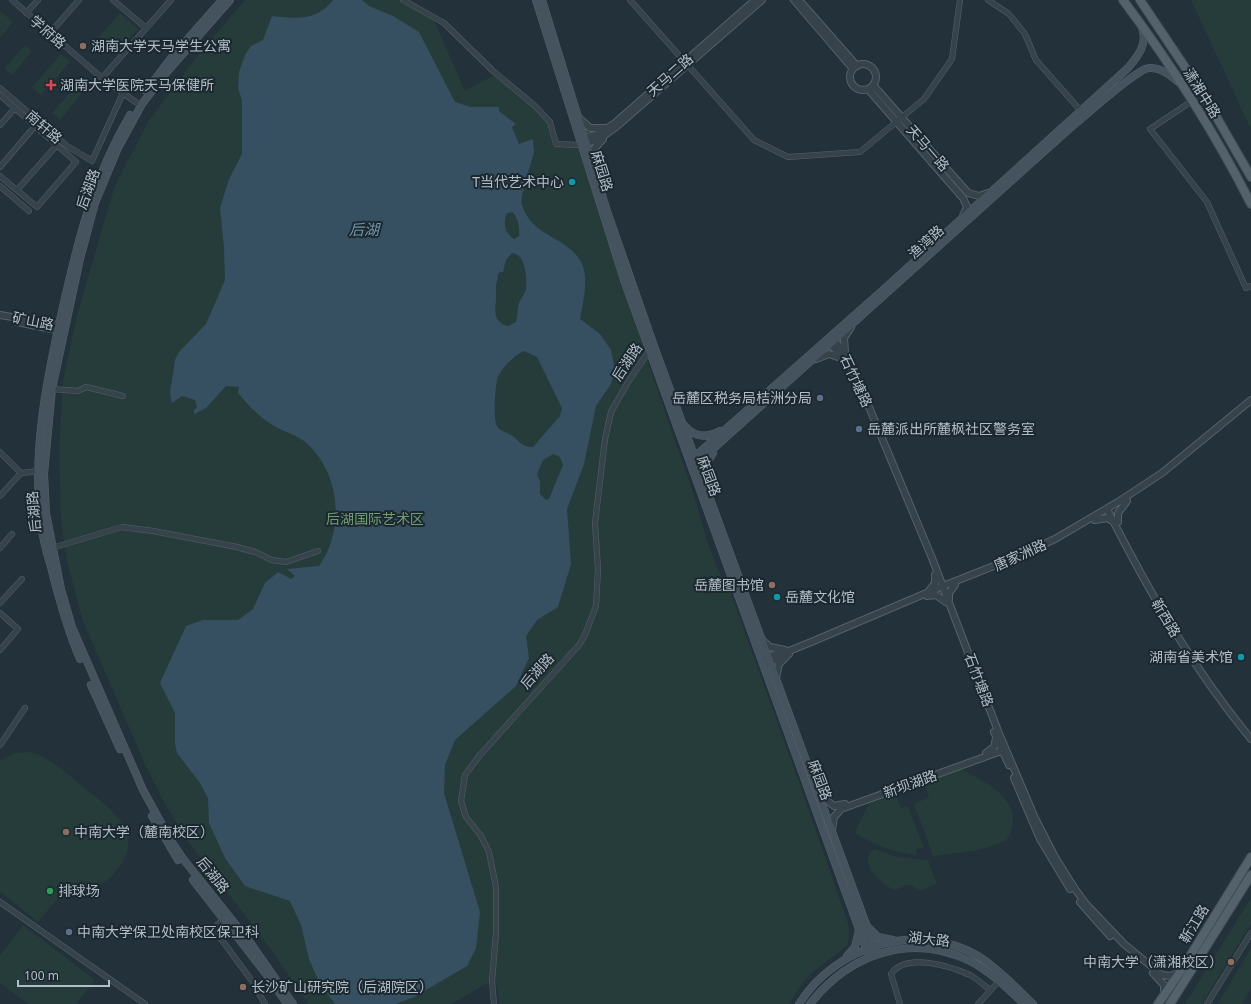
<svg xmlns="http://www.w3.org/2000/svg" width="1251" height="1004" font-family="'Noto Sans','Noto Sans SC',sans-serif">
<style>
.green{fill:#253c3a}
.water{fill:#365061;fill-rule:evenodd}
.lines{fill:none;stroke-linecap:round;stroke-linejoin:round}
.minor-casing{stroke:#556169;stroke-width:6}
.tertiary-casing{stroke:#556169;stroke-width:8}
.secondary-casing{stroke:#556169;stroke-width:8}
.primary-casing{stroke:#404c54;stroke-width:10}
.minor{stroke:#37434b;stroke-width:5}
.tertiary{stroke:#37434b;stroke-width:6}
.secondary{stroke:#45535e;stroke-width:7}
.primary{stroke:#54626b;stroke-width:8}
.education-dot{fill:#8d6e63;stroke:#1c2830;stroke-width:1.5}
.health-dot{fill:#e0444e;stroke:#1c2830;stroke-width:1.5}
.culture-dot{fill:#0f9aa8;stroke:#1c2830;stroke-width:1.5}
.service-dot{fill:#5c6f8a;stroke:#1c2830;stroke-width:1.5}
.leisure-dot{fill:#2e9e5b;stroke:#1c2830;stroke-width:1.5}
.labels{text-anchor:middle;stroke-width:4;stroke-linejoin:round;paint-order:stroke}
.street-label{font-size:14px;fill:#b2bec7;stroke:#1c2830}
.poi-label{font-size:14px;fill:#b2bec7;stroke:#1c2830;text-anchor:start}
.park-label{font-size:14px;fill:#709c73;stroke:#1c2830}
.water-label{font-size:15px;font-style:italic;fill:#7294aa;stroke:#1c2830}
</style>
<rect width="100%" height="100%" fill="#23313b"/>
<!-- green -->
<path class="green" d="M245 0H398L433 18 465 91 494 75 533 107 548 123 553 146 578 148C613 256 648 365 686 472 701 513 707 556 731 594L799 782 848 923 849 933 848 945 814 971 802 984 789 1004H499L497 986 493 980 451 1004H308L273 952 188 841 166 806 144 762 83 621 67 562 61 520 59 452 63 381 77 315 115 185 148 122 199 54Z
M1191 0H1251V129Z
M0 11 13 22 0 38Z
M120 13 138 29 117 52 99 37Z
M25 45 32 51 12 75 4 69Z
M61 54 70 62 41 95 32 87Z
M75 87 82 93 60 120 52 113Z
M31 752C51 758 66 773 82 786 111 809 150 835 113 875 104 884 91 890 77 888L75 891 68 886 38 922 0 892V760L15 753Z
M960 769C988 783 1030 803 1006 841L979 850 933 856 914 804 929 797 924 783Z
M895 792 901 808 908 806 924 848 916 849 917 855C894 853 875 845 855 833L869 802Z
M874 849 897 857 928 860 937 884 919 891C906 880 907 887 894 890 882 884 856 862 874 849Z
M1251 898V924L1202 1004H1185Z
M23 925 95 980 76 1004H28L0 983V956Z
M1251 948V988L1242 1004H1218Z"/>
<!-- water -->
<path class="water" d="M333 0H362L369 6 393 16 419 32 455 102 471 107H499V111L516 124 512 127 519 144 533 139C533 143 534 148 534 152 532 162 519 198 522 205 532 238 570 237 582 264 589 278 583 303 580 319L600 334 611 350 615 370 611 384 596 406 584 464 567 509 571 564 558 607 537 620 526 636 529 658 516 686 455 740 445 765 444 793 480 912 476 948 467 966 414 997 396 1004H335L319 982 309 959 301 925 290 901 245 886 225 858 209 823 208 798 200 783 177 753 175 744V713L160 683 186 626 203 620H238L253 609 265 583 278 572 291 579 295 576 287 569 319 566C346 528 340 471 304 441 296 435 285 432 276 427 260 418 250 407 238 393L239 387 226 386 206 408 194 414V410L197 407 195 400 182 396 172 403 170 393 175 360 179 352 206 324 225 280 224 248 220 208 229 179 242 154V100L238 88 239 72 245 55 251 46 263 40 272 16C296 19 317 21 333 0ZM512 212C518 216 520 229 519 236L514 239C504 233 503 222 507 213ZM512 253C526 254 527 278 526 289 525 294 521 298 519 303 517 309 518 316 516 322L508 326C493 322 495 311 496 300 497 290 494 289 498 278L497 276 500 272H503L506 260ZM524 351 537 357 562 408 560 416 533 447C522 447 520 442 513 436 508 433 500 431 497 426 493 419 495 384 498 377 503 367 514 355 524 351ZM553 454 560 457 563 465 549 499 546 500 540 494V481L537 474 543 460Z"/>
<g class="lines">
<defs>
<path id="minor" d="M12 0 102 78 137 103
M113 0 146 28
M403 0 444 23 492 70 535 106 550 122 556 144 580 145
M630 0 754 140 788 157 860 152 924 99 952 59 960 0
M988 0 1009 14 1025 34 1036 60 1080 110
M26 13 38 0
M50 33 79 0
M102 78 171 0
M0 88 67 146 92 161 123 93
M0 95 76 162 37 207 0 176
M1192 101 1150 129 1207 202 1246 288 1251 286
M0 125 15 108
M0 167 35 126
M0 186 29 211
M17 190 57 145
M52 389 78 391 86 387 123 396
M0 452 21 473 39 471
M0 496 21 473
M0 548 12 534
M52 548 122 527 153 531 237 547 255 552 272 560 286 562 318 551
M0 603 22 579
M0 613 18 629 0 650
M0 745 25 708
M0 902 145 1004
M226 917 215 927 216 932 252 981 265 1004
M494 1004 492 981 496 933V887L489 852 481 836 466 817 461 801 465 775 480 755 579 645 585 635 596 606 598 569 595 523 605 439 611 412 628 382 651 348
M900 1004 891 974C906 952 950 966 970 975 977 979 984 985 990 990
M978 1004 999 981
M1207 1004 1251 933"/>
<path id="tertiary" d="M794 0 853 69
M799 0 857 66
M850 77a13 13 0 1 1 26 0a13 13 0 1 1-26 0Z
M873 85 968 193 979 196 988 193
M868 89 963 198 967 207 963 216
M579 118 590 128H606
M581 139 598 134 615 123 755 0
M582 144 599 139 616 127 762 0
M592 160 594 149 603 139
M0 315 64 326
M17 322 61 331
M831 337 843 351 859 383 932 558 998 731 1035 818 1055 857 1075 889 1086 904 1124 944 1162 975 1171 976 1179 972
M828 341 845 361
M845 352 844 338 851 327
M816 359 829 354 841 358
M1107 509C1148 590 1193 669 1251 739
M1095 520 1107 518 1114 522
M1118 522V513L1127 501
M929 591 935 583V575
M927 596 936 595 946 602
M949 599V593L955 585
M762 640 770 647 785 650
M765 657 789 651 816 640 943 586 1009 560 1055 539 1118 502 1162 473 1251 400
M766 664 789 654
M776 678 779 664 786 657
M994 732 1009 765
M986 753 994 747 996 738
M1014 778 1040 839 1070 889
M819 794 834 806 845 804
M832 830 834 817 841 809 1004 750
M1080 902 1110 936
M1153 973 1164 985V995"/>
<path id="secondary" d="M230 0 166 73 142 104 118 148 95 203 80 259 52 389 44 474 46 513 61 589 72 627 143 790 171 841 184 860 252 945 293 1004
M536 0 625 283 869 957
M542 0 607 211 654 346 877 954
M146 91 172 57 222 0
M685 426C695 438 707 438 720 431
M693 458 883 290 1128 68C1138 56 1148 44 1142 28
M695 465 1068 130C1082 119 1136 69 1149 68 1160 67 1171 75 1178 82
M704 478 705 467 713 453
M80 659C67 629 59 599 51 567 46 551 42 534 40 517 33 447 47 378 62 311 78 240 93 178 130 115
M91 685 120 749
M152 816 178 860
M193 880 270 979 287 1004
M869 928 878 937 893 940
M847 956 855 947 859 930
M799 1004C835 946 918 920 978 956 999 969 1016 988 1033 1004
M810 1004C850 953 912 932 972 962 992 973 1008 989 1024 1004"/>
<path id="primary" d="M1123 0C1171 64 1215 133 1251 204
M1140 0 1205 97 1251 177
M1158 1004 1182 969 1251 857
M1170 1004 1251 875"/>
</defs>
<!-- minor casing -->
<use href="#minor" class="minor-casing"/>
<!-- tertiary casing -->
<use href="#tertiary" class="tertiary-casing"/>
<!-- secondary casing -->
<use href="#secondary" class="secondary-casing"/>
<!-- primary casing -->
<use href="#primary" class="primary-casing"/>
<!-- minor -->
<use href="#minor" class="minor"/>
<!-- tertiary -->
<use href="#tertiary" class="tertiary"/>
<!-- secondary -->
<use href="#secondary" class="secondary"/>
<!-- primary -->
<use href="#primary" class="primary"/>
</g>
<!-- markers -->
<g class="education-dot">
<circle cx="83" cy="46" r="4"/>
<circle cx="772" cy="585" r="4"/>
<circle cx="66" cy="832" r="4"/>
<circle cx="1231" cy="962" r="4"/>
<circle cx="243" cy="987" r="4"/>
</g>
<path class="health-dot" d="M49 79h4v4h4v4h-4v4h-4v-4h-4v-4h4z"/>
<g class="culture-dot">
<circle cx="572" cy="182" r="4"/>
<circle cx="777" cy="597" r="4"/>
<circle cx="1241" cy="657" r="4"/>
</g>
<g class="service-dot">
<circle cx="820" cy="398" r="4"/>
<circle cx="859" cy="429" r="4"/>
<circle cx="69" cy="932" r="4"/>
</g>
<circle class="leisure-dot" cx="50" cy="891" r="4"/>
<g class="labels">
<!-- street labels -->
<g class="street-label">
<text transform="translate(48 32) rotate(41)" y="5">学府路</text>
<text transform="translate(670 75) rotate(-41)" y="5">天马二路</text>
<text transform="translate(1202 93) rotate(58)" y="5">潇湘中路</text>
<text transform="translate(44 127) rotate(41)" y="5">南轩路</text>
<text transform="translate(928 148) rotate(49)" y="5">天马一路</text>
<text transform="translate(602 171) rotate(73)" y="5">麻园路</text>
<text transform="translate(88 189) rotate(-70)" y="5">后湖路</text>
<text transform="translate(926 242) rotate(-42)" y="5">渔湾路</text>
<text transform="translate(33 321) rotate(11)" y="5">矿山路</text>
<text transform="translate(627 362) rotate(-56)" y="5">后湖路</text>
<text transform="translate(856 381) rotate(65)" y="5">石竹塘路</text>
<text transform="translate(709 476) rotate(70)" y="5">麻园路</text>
<text transform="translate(34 512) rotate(-95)" y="5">后湖路</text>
<text transform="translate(1020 555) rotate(-24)" y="5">唐家洲路</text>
<text transform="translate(1166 618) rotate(59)" y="5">靳西路</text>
<text transform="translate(537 671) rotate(-48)" y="5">后湖路</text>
<text transform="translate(979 680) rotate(69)" y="5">石竹塘路</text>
<text transform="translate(820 780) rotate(70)" y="5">麻园路</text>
<text transform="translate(910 784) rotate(-20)" y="5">新坝湖路</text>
<text transform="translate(213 875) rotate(51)" y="5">后湖路</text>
<text transform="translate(1194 924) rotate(-59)" y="5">靳江路</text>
<text transform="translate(929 939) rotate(6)" y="5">湖大路</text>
</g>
<!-- poi labels -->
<g class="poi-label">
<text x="91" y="51">湖南大学天马学生公寓</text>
<text x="60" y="90">湖南大学医院天马保健所</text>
<text x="564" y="187" text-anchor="end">T当代艺术中心</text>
<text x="812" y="403" text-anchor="end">岳麓区税务局桔洲分局</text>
<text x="867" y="434">岳麓派出所麓枫社区警务室</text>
<text x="764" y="590" text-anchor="end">岳麓图书馆</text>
<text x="785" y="602">岳麓文化馆</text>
<text x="1233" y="662" text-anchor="end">湖南省美术馆</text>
<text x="74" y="837">中南大学（麓南校区）</text>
<text x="58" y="896">排球场</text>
<text x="77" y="937">中南大学保卫处南校区保卫科</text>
<text x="1223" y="967" text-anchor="end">中南大学（潇湘校区）</text>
<text x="251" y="992">长沙矿山研究院（后湖院区）</text>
</g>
<!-- park labels -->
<g class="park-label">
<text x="375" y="524">后湖国际艺术区</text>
</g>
<!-- water labels -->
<g class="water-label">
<text x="364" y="235">后湖</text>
</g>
</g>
<!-- scale -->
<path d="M18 980v6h91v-6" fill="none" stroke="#b2bec7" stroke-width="2"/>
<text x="24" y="980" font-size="12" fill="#b2bec7" stroke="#1c2830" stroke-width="3" paint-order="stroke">100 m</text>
</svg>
